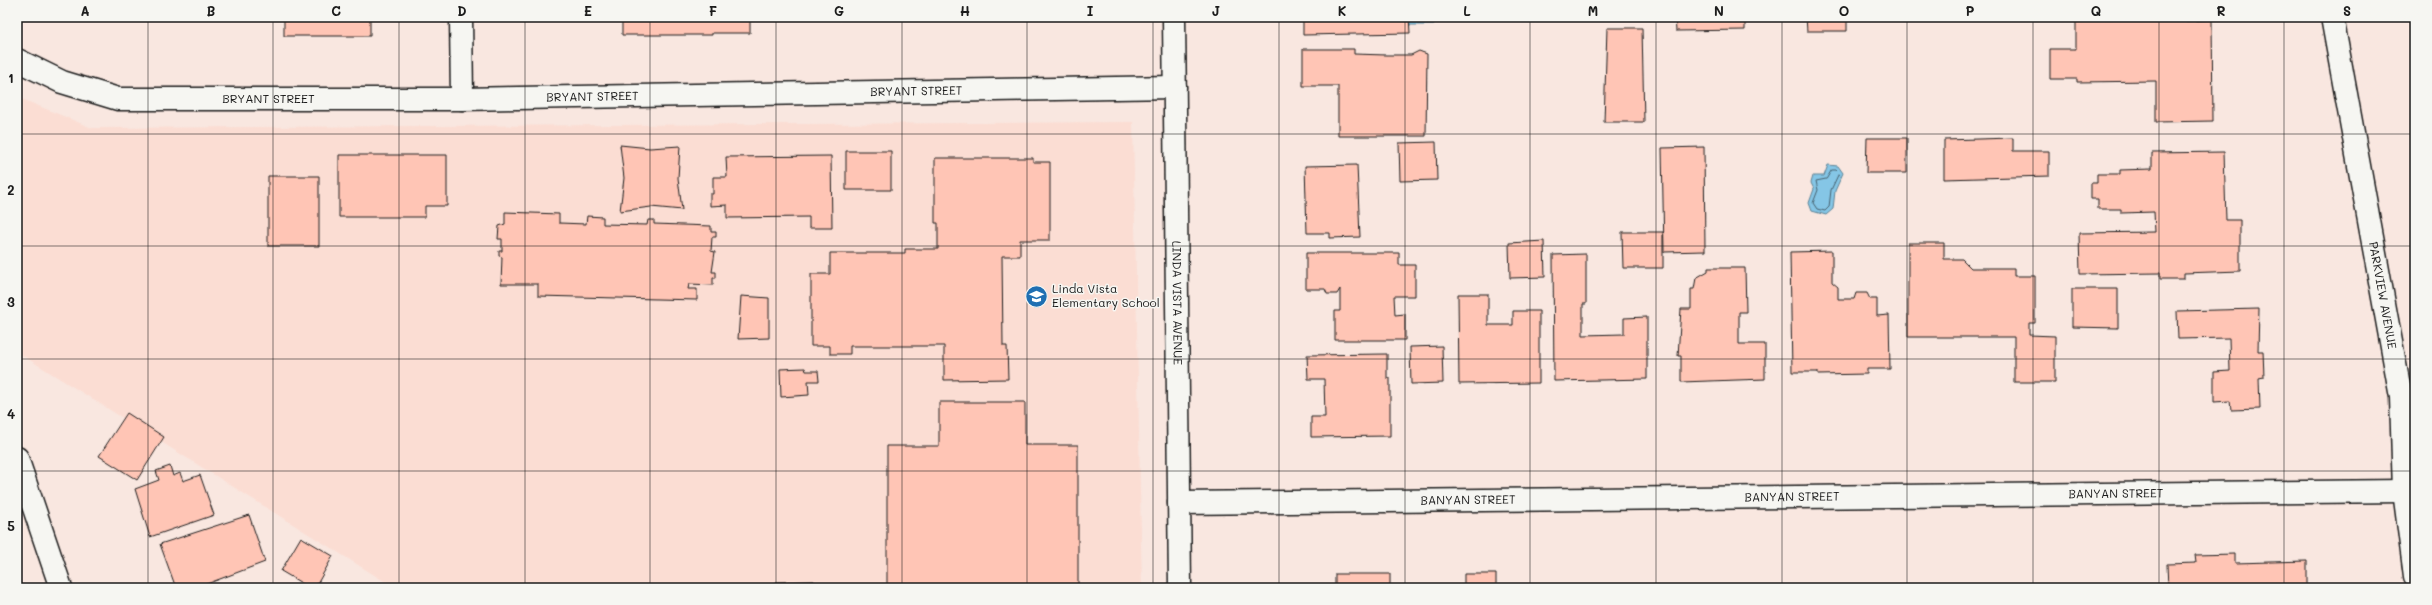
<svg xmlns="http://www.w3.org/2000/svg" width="2432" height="605" font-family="Mali,sans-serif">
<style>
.built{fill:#fbddd3}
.water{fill:#85c6e6;stroke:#5b8295}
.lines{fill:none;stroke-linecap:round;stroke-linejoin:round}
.shore{stroke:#46606d;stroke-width:1}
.building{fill:#ffc5b5;stroke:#1c1c1c}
.street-casing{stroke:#1c1c1c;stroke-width:25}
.secondary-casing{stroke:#1c1c1c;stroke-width:25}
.street{stroke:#f6f6f2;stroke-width:22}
.secondary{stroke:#f6f6f2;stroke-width:22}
.grid{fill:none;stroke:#1c1c1c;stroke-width:1;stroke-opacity:0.55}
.labels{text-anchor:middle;stroke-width:3;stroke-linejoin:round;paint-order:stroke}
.street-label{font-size:12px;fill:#1c1c1c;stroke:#f6f6f2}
.poi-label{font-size:12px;fill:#1c1c1c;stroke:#f6f6f2;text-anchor:start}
.neatline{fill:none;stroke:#1c1c1c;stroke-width:1.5}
.grid-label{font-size:13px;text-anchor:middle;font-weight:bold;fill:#1c1c1c}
</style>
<rect width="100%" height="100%" fill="#f9e7e0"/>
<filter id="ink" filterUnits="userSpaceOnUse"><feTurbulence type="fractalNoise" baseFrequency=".025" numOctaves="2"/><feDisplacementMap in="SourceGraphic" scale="8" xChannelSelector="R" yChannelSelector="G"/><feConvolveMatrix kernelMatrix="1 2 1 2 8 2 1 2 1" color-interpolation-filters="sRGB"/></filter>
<g filter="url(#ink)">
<!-- built -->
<path class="built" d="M17 97 92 128 1133 122 1142 588H395L17 352Z"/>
<!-- water -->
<path class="water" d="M1410 17H1434V25H1410Z
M1828 165 1838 166 1843 173 1835 191 1833 209 1826 215 1812 211 1809 203 1814 189 1811 183 1813 176H1824Z"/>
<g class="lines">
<!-- shore -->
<path class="shore" d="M1832 170H1836L1839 173 1831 190 1829 207 1825 211 1817 209 1813 203 1818 190 1816 181 1826 179Z"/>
</g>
<!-- building -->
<path class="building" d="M284 17H370V36H284Z
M565 17H750V33H712V35H622V20H565Z
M1303 17H1409L1410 33 1303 35Z
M1675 17H1745V30L1676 31Z
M1806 17H1847V31H1807Z
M2158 18V22L2212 20 2213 121 2156 122V81L2077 82V79H2050V49H2076V19Z
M1607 28H1642L1644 122H1604Z
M1303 49H1354V54L1386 55H1411L1419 51 1427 54 1426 136H1338V86H1303Z
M1867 138H1907V173H1866Z
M2013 138V151H2049V176L1944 179V140Z
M1436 142 1437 180 1400 181 1399 143Z
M620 145 650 148 680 146 678 178 682 210 651 207 620 211 624 178Z
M1704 147 1705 251 1664 252 1662 148Z
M846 151H891V190H846Z
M2224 152 2226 220H2240V271L2184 273V279H2160V273L2080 274 2079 233 2155 232 2154 212 2121 213V209H2098V199H2091V183H2097V174H2120V170L2152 169V153Z
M339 155H447V206H425V217H339Z
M831 156 832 228H809V217L727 218V205L710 206V194H713V177H727L726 157Z
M935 158H1033V162H1050V240H1020V256H1002L1003 346H1007L1008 379 944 380V346H850V354H830V346H811V274H830V253H905V249H938V223H935Z
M1357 165 1360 237 1330 238V233H1307L1305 166Z
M268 176H319V246H268Z
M505 212 559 214V223L586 224 587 216 603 217V224L647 225 648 220H654V224L711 226V232H716V237H712L711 251 715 252 712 272H716V278H713V285L689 284 688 289H697V300L538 296V284H501L502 257 499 256V251H502V239H498L499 226 505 224Z
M1622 232H1663V268H1623Z
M1544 241 1545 277 1510 278 1509 243Z
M1908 243H1944V259H1962L1971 268H2014V276H2035V323H2029V335L2055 336V382H2014V337H1908Z
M1832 251V282L1838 287V299H1854L1856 293H1867L1870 299H1877V316L1889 315 1890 369H1867V374L1818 375V372H1792L1790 252Z
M1306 253H1399V265H1415V296H1394L1395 315 1405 314V340H1335V311H1340V289L1337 294H1327L1325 289H1306Z
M1586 254V304H1583V335L1624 334V318L1647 317V379L1554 381 1553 255Z
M1708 268H1745L1746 312H1739V344H1765V379L1681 382V356H1678L1681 309H1691V289H1694L1696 278 1708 271Z
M2072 289H2118V328L2072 327Z
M1458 294H1488V325H1513V311H1539V383L1459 384Z
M741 296 769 298V338L738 339Z
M2259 309 2258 351H2263L2264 377 2259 378 2260 409 2231 410 2230 401 2214 402V372L2230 371 2229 338 2178 339 2177 311Z
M1442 346 1443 383 1411 384 1410 347Z
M1387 354V378H1390V436L1311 437V417H1325L1324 379H1308L1307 355Z
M805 368 806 371H818L819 381H808L809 395 781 397 780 369Z
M939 402H1025V445H1078V588H887V446H939Z
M127 413 164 437 137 480 99 456Z
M170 466 173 476 180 473 183 481 200 475 214 515 150 537 135 489 159 480 156 471Z
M249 515 265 562 196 588H176L160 544Z
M301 537 333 556 315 588H310L281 571Z
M2235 554V563L2307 561V588H2168L2167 564 2196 563 2195 555Z
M1335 574H1390V586L1397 588H1335Z
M1464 574H1496V588H1464Z
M814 581V588H777L776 582Z"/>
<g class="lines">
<defs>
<g id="street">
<path d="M461 17 462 99"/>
<path id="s1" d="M2332 17 2401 397 2404 491 2415 576"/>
<path id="s2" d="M17 60 62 82 118 99H462L1175 87"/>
<path d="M17 458 61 588"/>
<path id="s3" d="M1179 503 2404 491"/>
</g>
<g id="secondary">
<path id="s4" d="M1174 17 1180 588"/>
</g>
</defs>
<!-- street casing -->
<use href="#street" class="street-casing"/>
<!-- secondary casing -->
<use href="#secondary" class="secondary-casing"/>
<!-- street -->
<use href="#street" class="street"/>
<!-- secondary -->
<use href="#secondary" class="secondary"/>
</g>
</g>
<!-- grid -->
<path class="grid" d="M148 17V588M273 17V588M399 17V588M525 17V588M650 17V588M776 17V588M902 17V588M1027 17V588M1153 17V588M1279 17V588M1405 17V588M1530 17V588M1656 17V588M1782 17V588M1907 17V588M2033 17V588M2159 17V588M2284 17V588M17 134H2415M17 246H2415M17 359H2415M17 471H2415"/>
<!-- icons -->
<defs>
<symbol id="school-disc" viewBox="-11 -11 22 22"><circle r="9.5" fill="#1f6fb2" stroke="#f6f6f2"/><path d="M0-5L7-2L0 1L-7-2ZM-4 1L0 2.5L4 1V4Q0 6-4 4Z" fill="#fff"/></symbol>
</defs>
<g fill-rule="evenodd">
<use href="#school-disc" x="1024" y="284" width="25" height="25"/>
</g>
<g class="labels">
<!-- street labels -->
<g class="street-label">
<text dy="4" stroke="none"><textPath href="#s2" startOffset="907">BRYANT STREET</textPath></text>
<text dy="4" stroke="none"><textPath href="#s2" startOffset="583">BRYANT STREET</textPath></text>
<text dy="4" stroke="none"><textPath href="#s2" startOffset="259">BRYANT STREET</textPath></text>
<text dy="4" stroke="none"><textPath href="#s1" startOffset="283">PARKVIEW AVENUE</textPath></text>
<text dy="4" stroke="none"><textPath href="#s4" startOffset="286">LINDA VISTA AVENUE</textPath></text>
<text dy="4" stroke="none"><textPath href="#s3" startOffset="937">BANYAN STREET</textPath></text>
<text dy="4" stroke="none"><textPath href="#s3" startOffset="613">BANYAN STREET</textPath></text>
<text dy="4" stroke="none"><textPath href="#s3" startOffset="289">BANYAN STREET</textPath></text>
</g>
<!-- poi labels -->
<g class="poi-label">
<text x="1052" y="293">Linda Vista<tspan x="1052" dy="14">Elementary School</tspan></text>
</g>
</g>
<!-- margin -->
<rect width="2432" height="605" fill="none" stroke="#f6f6f2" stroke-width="44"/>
<rect x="22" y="22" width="2388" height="561" class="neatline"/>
<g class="grid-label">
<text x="85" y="16">A</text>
<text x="211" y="16">B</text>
<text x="336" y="16">C</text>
<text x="462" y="16">D</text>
<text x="588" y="16">E</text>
<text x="713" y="16">F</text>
<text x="839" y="16">G</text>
<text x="965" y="16">H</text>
<text x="1090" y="16">I</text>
<text x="1216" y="16">J</text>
<text x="1342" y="16">K</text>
<text x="1467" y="16">L</text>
<text x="1593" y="16">M</text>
<text x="1719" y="16">N</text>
<text x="1844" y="16">O</text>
<text x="1970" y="16">P</text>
<text x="2096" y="16">Q</text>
<text x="2221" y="16">R</text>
<text x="2347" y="16">S</text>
<text x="11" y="83">1</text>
<text x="11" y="195">2</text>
<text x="11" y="307">3</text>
<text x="11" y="419">4</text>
<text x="11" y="531">5</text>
</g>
</svg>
